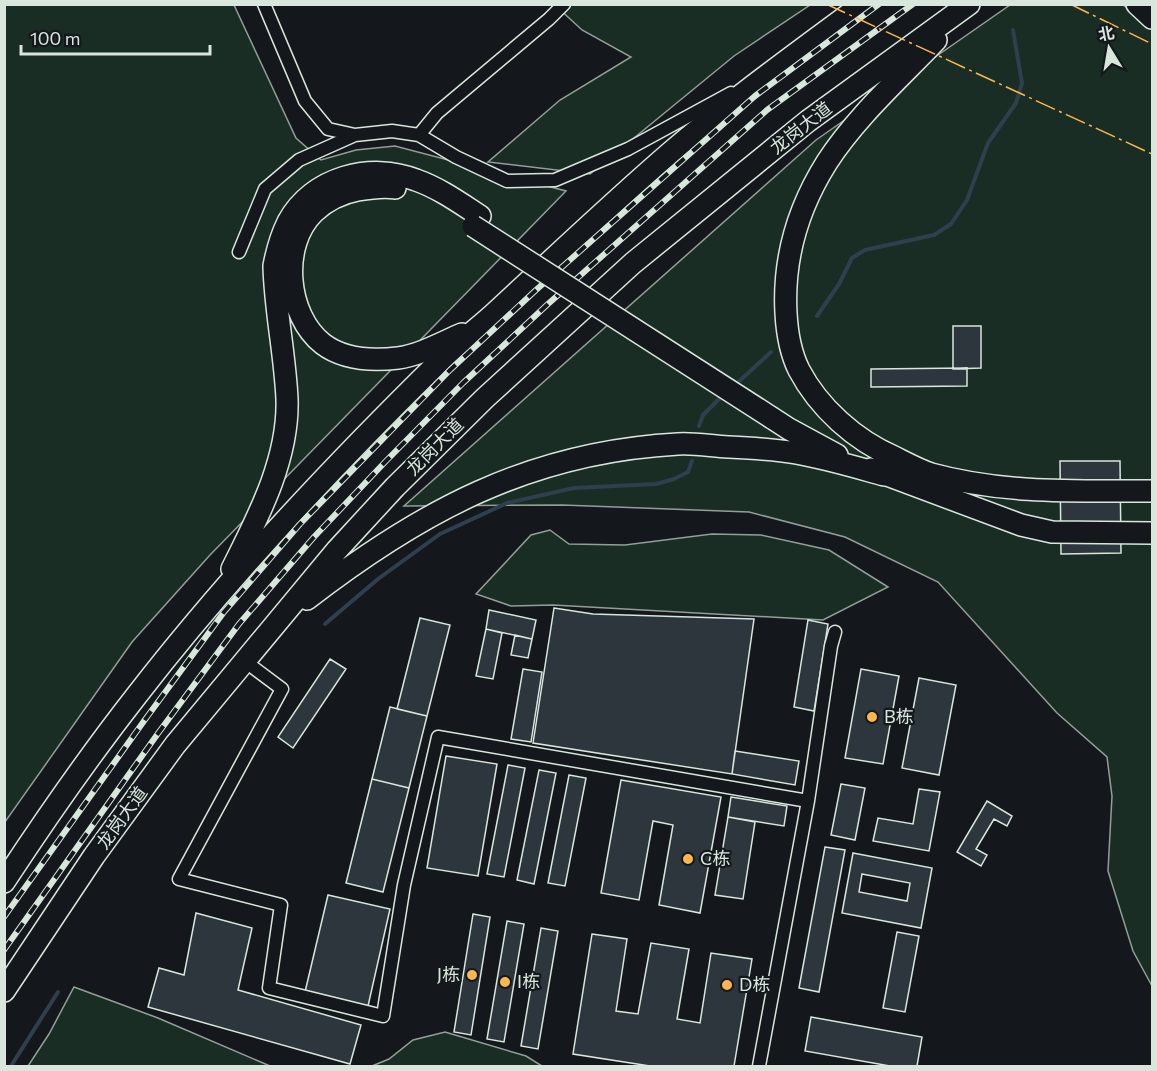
<svg xmlns="http://www.w3.org/2000/svg" width="1157" height="1071" font-family="Commissioner,'Noto Sans SC',sans-serif">
<style>
.green{fill:#1a2d24;stroke:#939e99;stroke-width:1.5}
.lines{fill:none;stroke-linecap:round;stroke-linejoin:round}
.stream{stroke:#2f3f4d;stroke-width:4}
.building{fill:#2c363c;stroke:#d8e6dc;stroke-width:1.5;fill-rule:evenodd}
.street-casing{stroke:#d8e6dc;stroke-width:15}
.highway-casing{stroke:#d8e6dc;stroke-width:24}
.street{stroke:#14181c;stroke-width:12}
.highway{stroke:#14181c;stroke-width:21}
.rail-casing{stroke:#d8e6dc;stroke-width:6}
.rail{stroke:#14181c;stroke-width:4;stroke-dasharray:11;stroke-linecap:butt}
.highway-bridge-casing{stroke:#d8e6dc;stroke-width:24;stroke-linecap:butt}
.highway-bridge{stroke:#14181c;stroke-width:21}
.power{stroke:#ffb74d;stroke-width:1.5;stroke-dasharray:21 4.5 3 4.5;stroke-linecap:butt}
.poi-dot{fill:#ffb74d;stroke:#14181c;stroke-width:2}
.labels{text-anchor:middle;stroke-width:4.5;stroke-linejoin:round;paint-order:stroke}
.street-label{font-size:18px;fill:#d8e6dc;stroke:#14181c}
.poi-label{font-size:18px;fill:#d8e6dc;stroke:#14181c;text-anchor:start}
</style>
<rect width="100%" height="100%" fill="#14181c"/>
<!-- green -->
<path class="green" d="M4 5H234L296 138 321 160 356 150 395 146 566 191 210 555 132 642 5 822Z
M555 5H810L734 56 590 174 488 162 560 100 631 57 582 30Z
M1010 5H1123L1152 23V986L1133 951 1108 871 1112 796 1107 757 1057 713 938 582 845 537 749 512 562 505 404 506 816 140Z
M550 530 569 544 625 545 712 534 761 535 829 550 888 587 823 620 553 605 511 606 476 594 531 535Z
M74 987 158 1018 270 1066H28L49 1034Z
M445 1032 526 1056 542 1066H372L389 1059 413 1040Z"/>
<g class="lines">
<!-- stream -->
<path class="stream" d="M817 316 839 284 852 258 865 250 934 235 951 224 967 200 988 143 1016 103 1022 83 1013 30
M734 386 771 352
M699 426 703 415 724 394
M325 624 378 579 440 534 507 503 574 488 656 484 674 479 688 472 692 461
M11 1066 58 992"/>
</g>
<!-- building -->
<path class="building" d="M953 326H981V368L953 369Z
M967 368V386L871 387V369Z
M1060 461H1120L1121 553 1061 554Z
M554 608 593 614 754 619 732 774 533 743Z
M489 610 536 620 532 639 486 629Z
M420 618 450 625 427 716 397 709Z
M808 620 828 624 814 711 794 707Z
M486 629 502 633 493 679 476 676Z
M515 635 532 639 528 658 511 655Z
M330 659 346 669 293 748 278 737Z
M523 669 542 672 531 742 511 739Z
M861 669 899 676 883 764 845 758Z
M919 678 956 685 939 775 902 768Z
M390 707 427 716 409 788 372 779Z
M735 751 799 761 795 785 732 774Z
M446 756 497 764 478 876 427 868Z
M508 765 525 768 504 877 487 874Z
M539 770 556 773 534 884 517 880Z
M569 775 586 778 565 886 548 883Z
M372 779 409 788 383 892 346 883Z
M621 780 721 797 700 913 659 905 673 825 653 821 639 900 601 893Z
M841 784 865 788 855 840 831 835Z
M919 789 940 792 929 851 873 841 878 818 913 824Z
M731 797 787 806 784 826 728 817Z
M987 801 1012 816 1007 826 994 819 976 849 987 855 981 866 957 852Z
M728 817 755 822 743 899 715 895Z
M825 847 845 850 819 992 799 988Z
M853 853 932 868 921 928 842 913ZM862 874 910 883 907 901 859 892Z
M328 895 390 909 368 1006 305 992Z
M196 913 252 928 238 990 361 1025 350 1064 148 1007 159 968 184 975Z
M473 914 490 917 471 1035 454 1032Z
M507 921 524 924 504 1042 487 1039Z
M541 928 558 931 538 1049 521 1046Z
M897 932 919 936 905 1012 883 1008Z
M592 934 627 939 616 1011 638 1014 651 943 689 949 677 1019 700 1023 711 953 752 959 734 1066H650L573 1054Z
M811 1017 922 1037 917 1066H890L805 1051Z"/>
<g class="lines">
<defs>
<path id="street" d="M264 4 305 101 328 129 355 135 392 131 419 135 456 157 507 181 555 180 628 149 731 93
M419 135 437 113 549 19 564 4
M239 252 265 189 299 160 355 135
M246 662 282 689 179 879 281 905 269 988 383 1016 404 885 438 737 808 801
M759 1066 808 801 831 646 835 632"/>
<path id="highway" d="M1137 4 1152 18
M936 40C899 79 856 117 827 162 798 208 783 258 786 313 787 332 790 352 799 370 819 408 855 440 894 457 906 463 919 470 931 474 1004 494 1078 491 1152 491
M395 188C383 186 370 188 358 190 342 193 327 200 314 212 280 245 286 315 323 344 344 360 372 361 398 358 420 355 441 343 462 334
M772 418 789 429 837 455
M871 469 1021 525 1052 532 1152 533
M232 569C258 517 289 459 287 399 285 354 275 310 274 266 277 250 281 236 288 222 312 177 371 162 416 180 439 188 460 203 480 216
M307 599C421 511 530 452 678 444 694 443 711 446 728 447 750 448 773 449 796 453 825 458 855 467 884 475
M4 882C46 818 90 755 137 695 229 576 334 465 441 360 459 342 479 328 497 311 555 257 612 203 671 152 733 99 798 52 863 4
M4 991 94 856 175 745 337 550 395 487 485 398 633 263 808 121 969 4"/>
</defs>
<!-- street casing -->
<use href="#street" class="street-casing"/>
<!-- highway casing -->
<use href="#highway" class="highway-casing"/>
<!-- street -->
<use href="#street" class="street"/>
<!-- highway -->
<use href="#highway" class="highway"/>
<defs>
<path id="rail" d="M4 917 144 721 224 612 300 524 450 370 536 290 755 96 879 4
M4 950 159 732 239 624 314 537 386 461 463 383 548 304 767 110 913 4"/>
</defs>
<!-- rail casing -->
<use href="#rail" class="rail-casing"/>
<!-- rail -->
<use href="#rail" class="rail"/>
<defs>
<path id="highway-bridge" d="M473 226 772 418"/>
</defs>
<!-- highway-bridge casing -->
<use href="#highway-bridge" class="highway-bridge-casing"/>
<!-- highway-bridge -->
<use href="#highway-bridge" class="highway-bridge"/>
<!-- power -->
<path class="power" d="M826 4 1152 154
M1070 4 1152 44"/>
</g>
<!-- markers -->
<g class="poi-dot">
<circle cx="872" cy="717" r="6"/>
<circle cx="688" cy="859" r="6"/>
<circle cx="472" cy="975" r="6"/>
<circle cx="505" cy="982" r="6"/>
<circle cx="727" cy="985" r="6"/>
</g>
<g class="labels">
<!-- street labels -->
<g class="street-label">
<text transform="translate(801 128) rotate(-38)" y="6">龙岗大道</text>
<text transform="translate(435 447) rotate(-45)" y="6">龙岗大道</text>
<text transform="translate(122 818) rotate(-54)" y="6">龙岗大道</text>
</g>
<!-- poi labels -->
<g class="poi-label">
<text x="884" y="723">B栋</text>
<text x="700" y="865">C栋</text>
<text x="460" y="981" text-anchor="end">J栋</text>
<text x="517" y="988">I栋</text>
<text x="739" y="991">D栋</text>
</g>
</g>
<!-- border -->
<rect width="1157" height="1071" fill="none" stroke="#d8e6dc" stroke-width="12"/>
<!-- north arrow -->
<g transform="translate(1109 48) rotate(349)" stroke="#14181c" stroke-width="4.5" paint-order="stroke">
<path d="M0-4.5L10 22L0 15L-10 22Z" fill="#d8e6dc"/>
<text y="-9" font-size="16" font-weight="bold" text-anchor="middle" fill="#d8e6dc">北</text>
</g>
<!-- scale -->
<path d="M21 45v9h189v-9" fill="none" stroke="#d8e6dc" stroke-width="3"/>
<text x="30" y="45" font-size="18" fill="#d8e6dc" stroke="#14181c" stroke-width="4.5" paint-order="stroke">100 m</text>
</svg>
